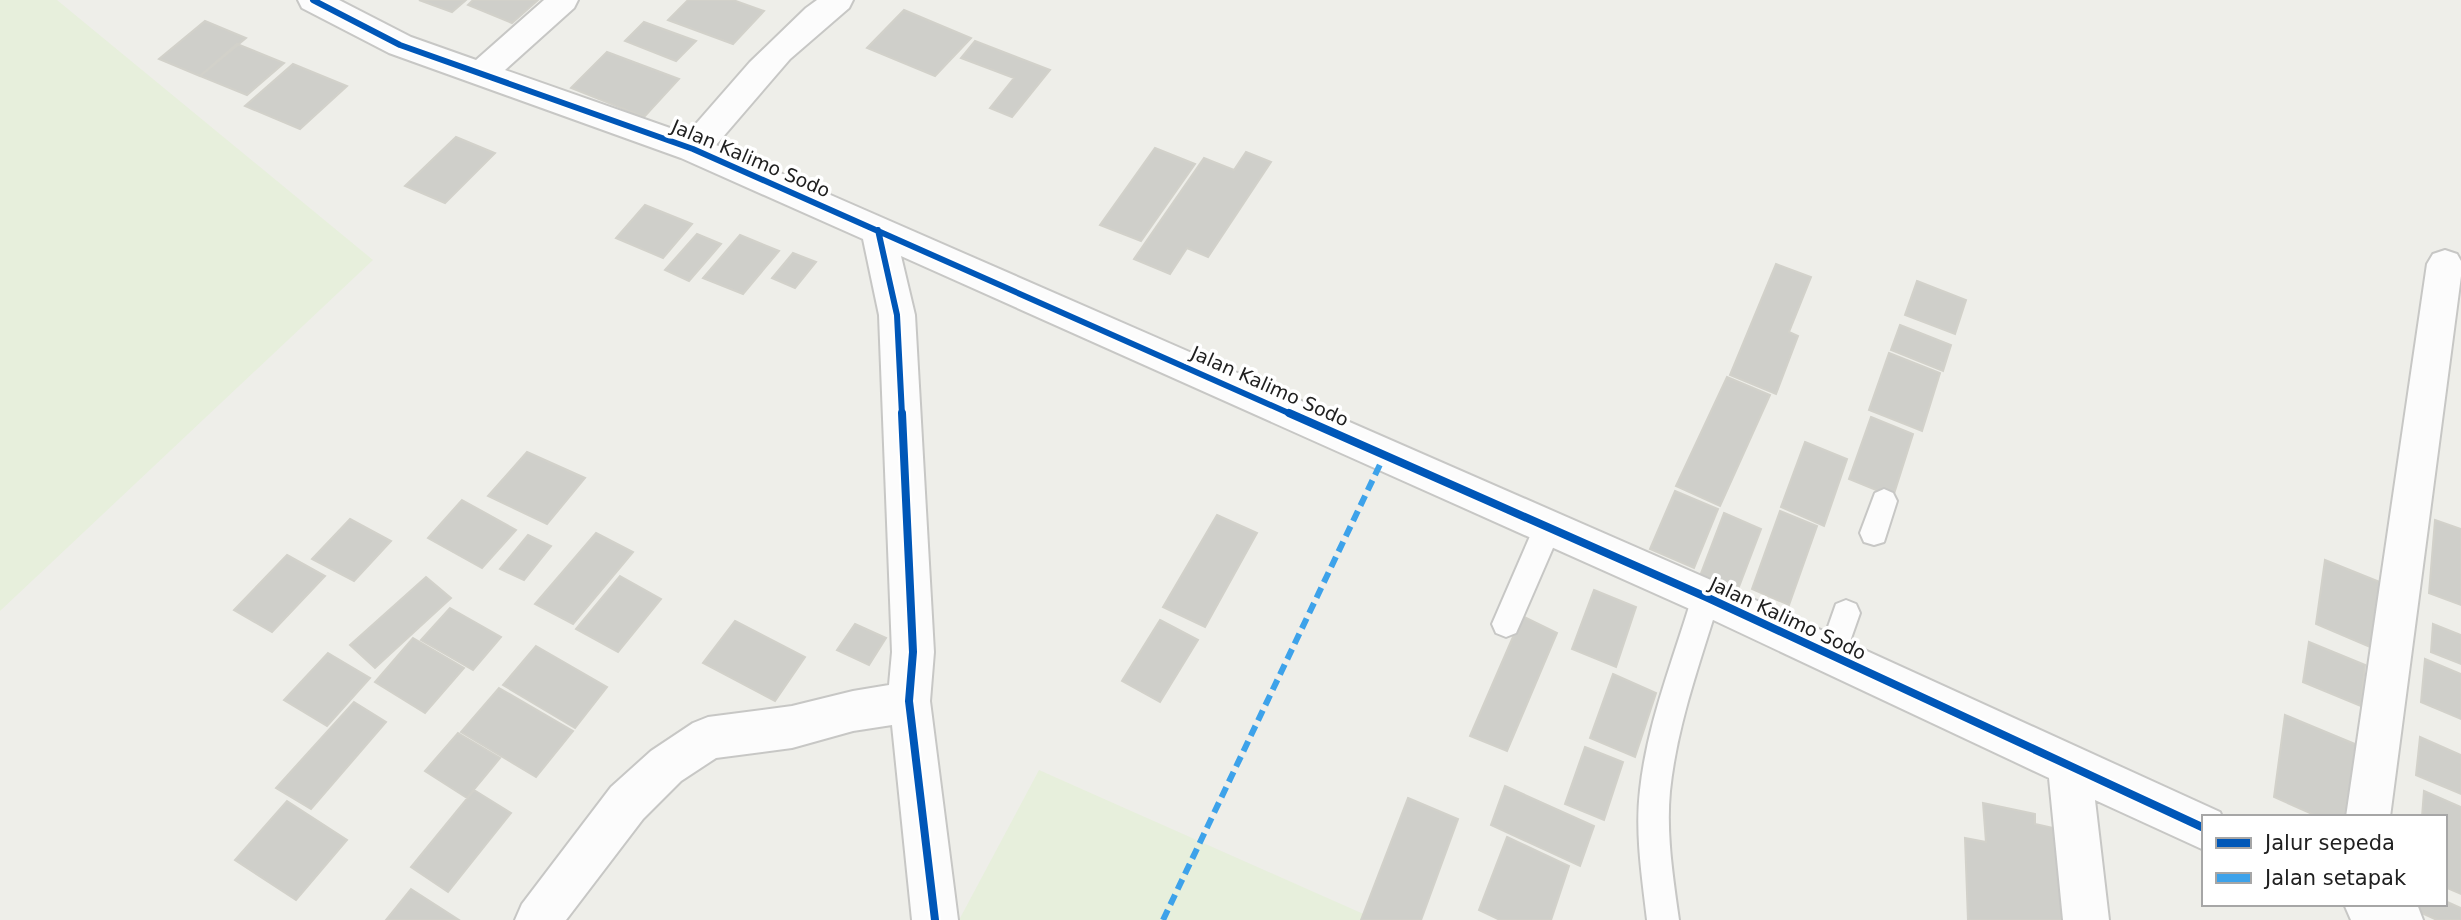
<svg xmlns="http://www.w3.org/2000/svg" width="2461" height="920" font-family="'DejaVu Sans',sans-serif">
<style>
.farmland{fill:#e7efdc}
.building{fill:#cfcfca;stroke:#d2d1ca;stroke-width:2}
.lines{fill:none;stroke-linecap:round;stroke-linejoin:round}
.service-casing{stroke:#c7c7c5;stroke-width:4}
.minor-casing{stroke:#c7c7c5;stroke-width:4}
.service{fill:#fcfcfc;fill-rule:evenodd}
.minor{fill:#fcfcfc;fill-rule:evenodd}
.quiet{stroke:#3da2ea;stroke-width:6;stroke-dasharray:11 6;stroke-linecap:butt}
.cycleway-far1-casing{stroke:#fff;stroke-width:10}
.cycleway-casing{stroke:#fff;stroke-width:12}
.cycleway-far1{stroke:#0057b8;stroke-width:6}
.cycleway{stroke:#0057b8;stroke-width:8}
.labels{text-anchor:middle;stroke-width:7;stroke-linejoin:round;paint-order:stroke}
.street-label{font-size:19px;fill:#202020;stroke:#fff}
</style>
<rect width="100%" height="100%" fill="#eeeee9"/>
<!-- farmland -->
<path class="farmland" d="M0 0H57L373 260 0 611Z
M1039 770 1377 920H959Z"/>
<!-- building -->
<path class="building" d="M419 0H466L452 12Z
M473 0H538L512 23 468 5Z
M688 0H733L764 11 733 44 668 20Z
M904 10 971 38 935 76 867 48Z
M205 21 246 38 200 76 159 59Z
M644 22 696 41 676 61 625 41Z
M975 41 1050 70 1012 117 990 108 1014 78 961 58Z
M237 44 284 63 247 95 200 76Z
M607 52 679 79 644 117 571 88Z
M293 64 347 86 300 129 245 106Z
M456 137 495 153 445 203 405 186Z
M1155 148 1195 164 1141 241 1100 225Z
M1246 152 1271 162 1208 257 1187 248 1170 274 1134 259 1204 158 1234 170Z
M645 205 692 224 663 258 616 238Z
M697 234 721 244 689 281 665 270Z
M740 235 779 251 743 294 703 278Z
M793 253 816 262 795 288 772 278Z
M1776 264 1811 277 1789 332 1798 336 1776 394 1730 375Z
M1917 281 1966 300 1955 334 1905 315Z
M1900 325 1951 345 1943 371 1891 350Z
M1889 353 1940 373 1922 431 1869 410Z
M1727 377 1770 395 1720 506 1676 486Z
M1871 417 1913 434 1893 497 1849 479Z
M1805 442 1847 459 1824 526 1781 507Z
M527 452 585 478 547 524 488 496Z
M1675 491 1718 509 1694 568 1650 549Z
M462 500 516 530 482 568 428 538Z
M1780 511 1817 526 1789 605 1752 589Z
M1724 513 1761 529 1737 592 1700 576Z
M1217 515 1257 533 1205 627 1163 607Z
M350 519 391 541 354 581 312 559Z
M2435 520 2461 529V605L2429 593Z
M596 533 633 552 573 624 535 604Z
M528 535 551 546 524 580 500 569Z
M287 555 325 576 272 632 234 610Z
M2325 560 2382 583 2375 649 2316 624Z
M620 576 661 599 618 652 576 629Z
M426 577 451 598 375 668 350 645Z
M1594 590 1636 607 1616 667 1572 649Z
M450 608 501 637 473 670 421 640Z
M1522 616 1557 633 1507 751 1470 736Z
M1160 620 1198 640 1160 702 1122 681Z
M735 621 805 657 775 701 703 663Z
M855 624 886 638 869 665 837 650Z
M2433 624 2461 635V664L2431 652Z
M413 638 464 668 425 713 375 682Z
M2309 642 2365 665 2361 706 2303 682Z
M536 646 607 687 575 728 503 685Z
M328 653 370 678 327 726 284 700Z
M2425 659 2461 674V719L2421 702Z
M1613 674 1656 693 1635 757 1590 738Z
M499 688 573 731 536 777 461 732Z
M354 702 386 722 311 809 276 788Z
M2285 715 2362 747 2354 817H2319L2274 797Z
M458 733 500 758 467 798 425 771Z
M2420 737 2461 755V794L2416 775Z
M1585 747 1623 762 1604 820 1565 804Z
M1505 786 1594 826 1580 866 1491 825Z
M474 790 511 813 448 892 411 867Z
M2424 791 2461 807V894L2445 887V817H2422Z
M1408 798 1458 819 1421 920H1361Z
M287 801 347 840 296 900 235 860Z
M1983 803 2035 814V824L2058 829 2066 920H1968L1965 838 1986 842Z
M1507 837 1569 866 1551 920H1500L1479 910Z
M411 889 459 920H386Z
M2445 901 2461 908V920H2437L2402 904H2445Z"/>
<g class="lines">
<defs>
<path id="service" d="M1884 489 1893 493 1897 501 1884 542 1874 545 1864 542 1860 533 1875 493Z
M1548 515 1558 518 1562 527 1520 624 1516 633 1506 637 1496 633 1492 624 1534 527 1538 518Z
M1706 584 1716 588 1720 597C1701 660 1677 724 1670 791 1666 834 1673 877 1679 920H1647C1642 877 1635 833 1640 790 1647 724 1673 660 1692 597L1696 588Z
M1846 600 1856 604 1860 613 1842 664 1832 668 1822 664 1818 655 1836 604Z"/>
<path id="minor" d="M298 0H339L411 37 476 60 544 0H578L574 8 505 70 687 134 750 62 806 8 817 0H853L849 8 790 59 716 145 1720 584 2220 812 2222 817H2204V850L2095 800 2109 920H2063L2049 778 1692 610 901 256 915 315 934 652 930 701 958 920H912L892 725 853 731 792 748 716 758 681 781 643 819 566 920H515L522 904 611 787 651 751 693 723 708 717 792 706 853 691 889 685 892 652 879 315 863 239 681 158 389 53 302 8Z
M2445 250 2457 254 2461 261V276L2390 817H2346L2427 264 2433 254Z
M2344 904H2417L2423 920H2351Z"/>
</defs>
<!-- service casing -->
<use href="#service" class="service-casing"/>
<!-- minor casing -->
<use href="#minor" class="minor-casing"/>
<!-- service -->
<use href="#service" class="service"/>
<!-- minor -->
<use href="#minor" class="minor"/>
<!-- quiet -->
<path class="quiet" d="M1163 920 1385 454"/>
<defs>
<path id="cycleway-far1" d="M313 0 400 45 693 149 1293 415
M878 230 897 315 902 415"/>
<path id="cycleway" d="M902 413 913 652 909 701 935 920
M1289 413 1706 597 2204 828"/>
</defs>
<!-- cycleway-far1 casing -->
<use href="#cycleway-far1" class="cycleway-far1-casing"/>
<!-- cycleway casing -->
<use href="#cycleway" class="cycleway-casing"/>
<!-- cycleway-far1 -->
<use href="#cycleway-far1" class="cycleway-far1"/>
<!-- cycleway -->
<use href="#cycleway" class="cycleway"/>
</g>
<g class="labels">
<!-- street labels -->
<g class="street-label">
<text transform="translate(751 158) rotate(23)" y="7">Jalan Kalimo Sodo</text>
<text transform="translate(1270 386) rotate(24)" y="7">Jalan Kalimo Sodo</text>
<text transform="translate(1788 618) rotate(25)" y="7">Jalan Kalimo Sodo</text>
</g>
</g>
<!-- legend -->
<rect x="2202" y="815" width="245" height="91" fill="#ffffff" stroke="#a6a6a6" stroke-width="2"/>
<rect x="2216" y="838" width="35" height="10" fill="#0057b8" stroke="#a6a6a6" stroke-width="2"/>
<text x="2265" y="850" font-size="21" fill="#202020">Jalur sepeda</text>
<rect x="2216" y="873" width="35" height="10" fill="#3da2ea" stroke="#a6a6a6" stroke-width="2"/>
<text x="2265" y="885" font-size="21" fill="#202020">Jalan setapak</text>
</svg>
